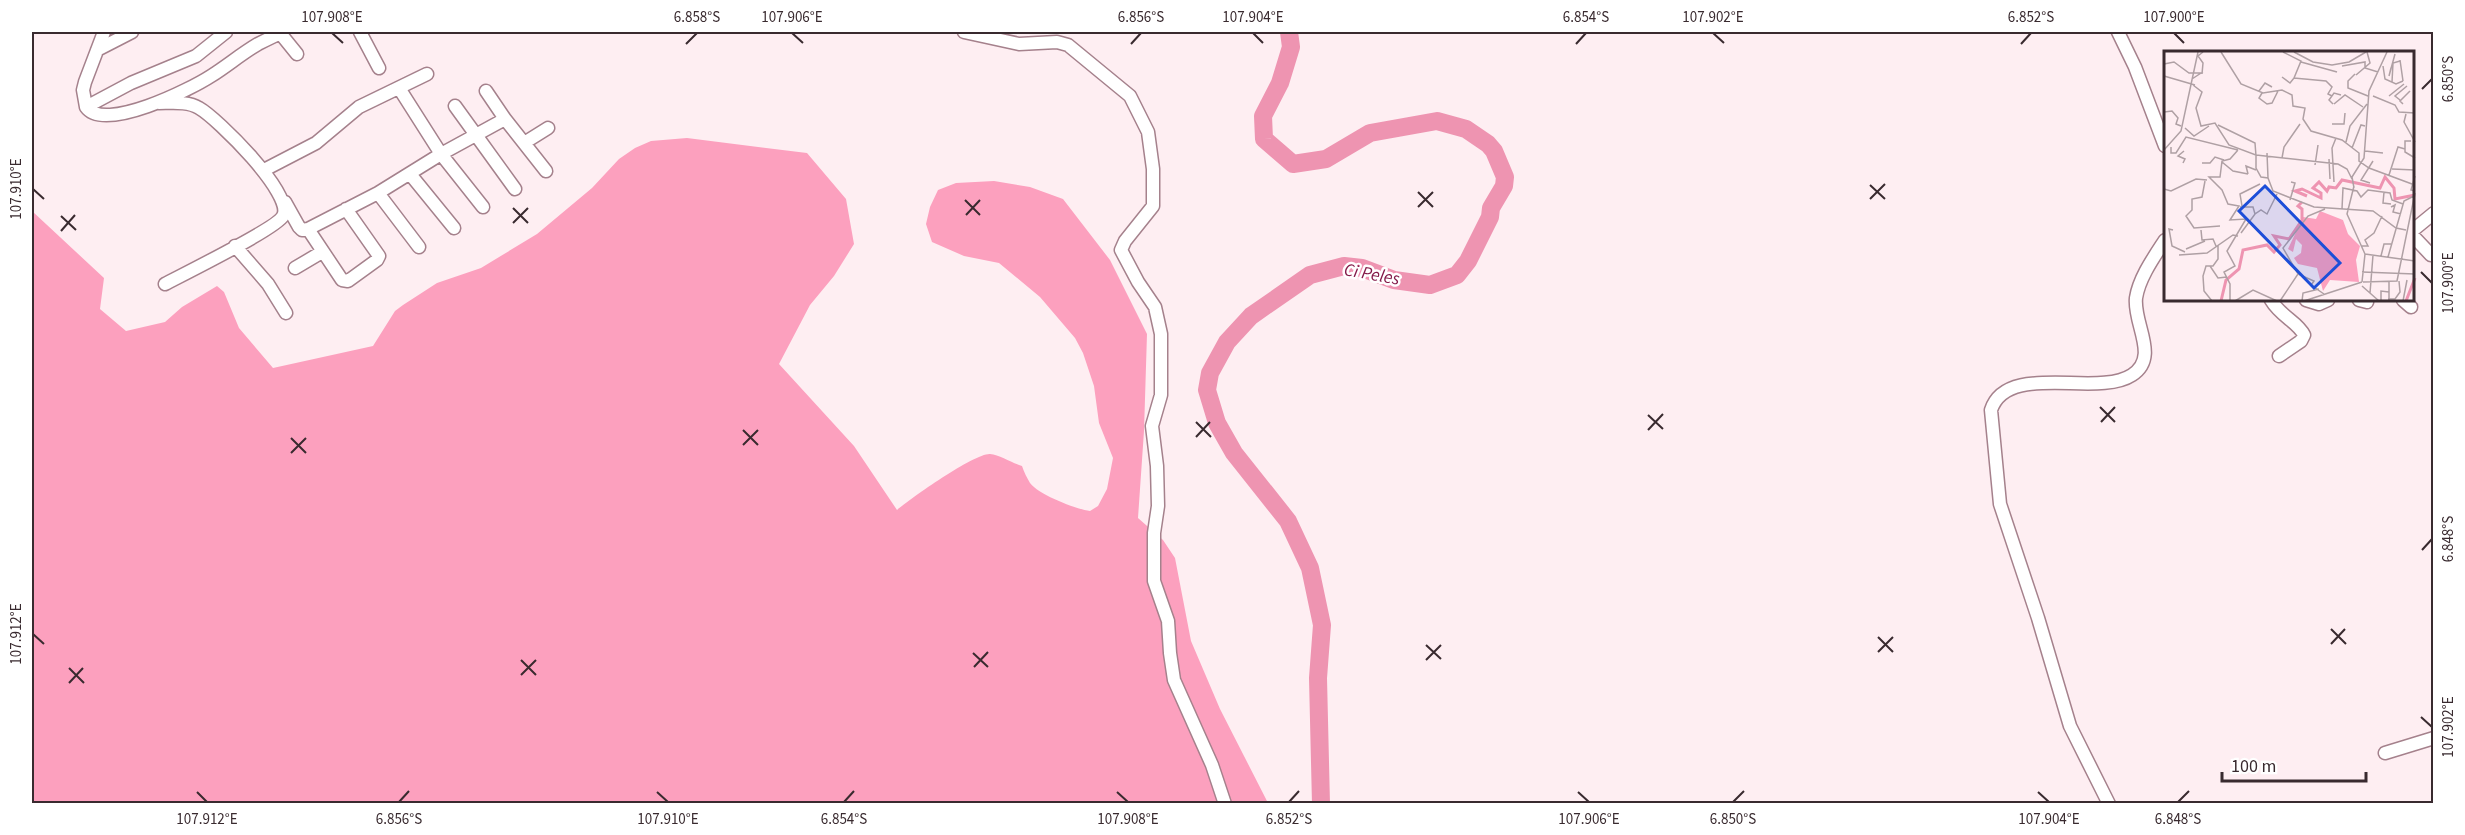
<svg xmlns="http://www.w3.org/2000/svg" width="2465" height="835" font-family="'Source Sans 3',sans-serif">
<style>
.forest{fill:#fca0be}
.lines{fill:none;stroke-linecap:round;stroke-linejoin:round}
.river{stroke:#ee94b1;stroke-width:18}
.street-casing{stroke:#a5818c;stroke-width:15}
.street{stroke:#fff;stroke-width:12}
.ticks{fill:none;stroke:#392a2f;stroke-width:2}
.labels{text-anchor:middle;stroke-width:5;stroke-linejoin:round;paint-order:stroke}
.water-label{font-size:18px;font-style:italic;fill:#831a49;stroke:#fff}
.inset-river{fill:none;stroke:#ee94b1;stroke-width:3}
.inset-road{fill:none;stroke:#afa0a4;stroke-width:1.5}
.view{fill:#1d4ed8;fill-opacity:0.15;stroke:#1d4ed8;stroke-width:3}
.inset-edge{fill:none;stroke:#392a2f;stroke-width:3}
.neatline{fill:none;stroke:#392a2f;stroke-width:2}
.ticks-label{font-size:15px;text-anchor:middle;fill:#392a2f}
</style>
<rect width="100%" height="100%" fill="#feeef2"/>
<!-- forest -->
<path class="forest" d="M687 138 807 153 846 199 854 244 834 276 810 305 779 364 854 446 897 510C911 498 975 453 990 454 1000 455 1012 463 1022 466 1024 472 1027 478 1030 483 1039 495 1076 509 1090 511L1098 506 1107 489 1113 458 1099 423 1094 386 1083 353 1075 338 1040 297 999 263 964 256 932 242 926 224 930 207 938 190 956 183 994 181 1030 187 1063 199 1110 260 1147 334 1144 431 1138 518 1163 540 1175 558 1191 641 1220 709 1268 803H32V211L104 278 100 309 126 331 165 322 182 307 217 286 224 292 239 328 273 368 373 346 395 311 403 305 437 283 481 268 537 234 592 188 619 159 635 148 651 141Z"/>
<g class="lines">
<!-- river -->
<path class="river" d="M1289 32 1291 47 1280 83 1263 116 1264 139 1293 164 1326 159 1370 133 1437 121 1466 129 1488 144 1494 151 1505 177 1504 186 1491 208 1490 217 1468 261 1457 275 1430 285 1394 280 1362 268 1344 266 1310 275 1251 316 1227 342 1210 373 1207 390 1217 423 1234 453 1288 521 1310 568 1322 625 1318 678 1321 804"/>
<defs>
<path id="street" d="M104 32 85 82 83 90 86 107C104 133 191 89 211 76 227 66 241 54 258 44 266 40 274 36 283 32
M360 32 379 68
M964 32 1019 44 1057 42 1068 45 1130 96 1148 132 1153 169V206L1125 241 1121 250 1138 282 1155 307 1161 334V395L1152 426 1157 466 1158 506 1154 533V581L1168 621 1170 653 1174 680 1212 765 1225 804
M2118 32 2135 67 2165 146
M280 33 297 54
M97 50 132 32
M399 88 441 154 483 207
M486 91 505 119
M159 103C171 103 188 101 199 108 217 118 295 195 283 216 277 228 182 275 165 284
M455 106 515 189
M86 107 131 83 196 56 226 32
M524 143 548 128
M264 170 316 143 359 107 427 74
M410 174 454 228
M378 193 419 247
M285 202 299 227 302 230 308 229 378 193 441 154 505 119 546 171
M308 229 342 280 348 281 377 260 379 256 346 209
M2412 231 2434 213
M2412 235 2431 255
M235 246 268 284 286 313
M295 268 322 252
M2271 300C2281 317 2298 322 2304 335L2301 341 2279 356
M2306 300 2319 304 2328 300
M2359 300 2367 302
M2403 300 2411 307
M2385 753 2434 738
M2109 804 2070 726 2038 618 2000 504 1991 410C2007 361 2097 398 2132 375 2160 357 2133 324 2136 298 2139 278 2154 257 2165 240"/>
</defs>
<!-- street casing -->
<use href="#street" class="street-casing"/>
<!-- street -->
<use href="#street" class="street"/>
</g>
<!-- ticks -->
<path class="ticks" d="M332 33 343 43M792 33 803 43M1253 33 1263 43M1713 33 1724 43M2174 33 2184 43M686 44 697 33M1131 44 1141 33M1576 44 1586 33M2021 44 2031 33M2422 89 2432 79M1870 185 1885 199M33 189 44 199M1418 192 1433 207M1870 199 1885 184M965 200 980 215M1418 207 1433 192M513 208 528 223M966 215 980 200M61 216 76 230M513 223 528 208M61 231 75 215M2421 272 2432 283M2100 407 2115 422M1648 415 1663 429M1196 422 1211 437M2101 422 2115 407M743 430 758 445M1648 430 1663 414M1196 437 1210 422M291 438 306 453M743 445 758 430M291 453 306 438M2422 550 2432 539M2331 629 2346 644M33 634 44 644M1878 637 1893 652M2331 644 2345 629M1426 645 1441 659M1878 652 1893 637M973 653 988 667M521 660 536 675M1426 660 1441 645M974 667 988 652M69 668 84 683M521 675 536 660M69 683 83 668M2421 717 2432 727M197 792 207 802M657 792 668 802M1117 792 1128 802M1578 792 1589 802M2038 792 2049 802M399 802 409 791M844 802 854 791M1289 802 1299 791M1733 802 1744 791M2178 802 2189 791"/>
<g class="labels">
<!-- water labels -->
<g class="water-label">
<text transform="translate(1372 274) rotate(10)" y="6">Ci Peles</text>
</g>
</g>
<!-- overview -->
<g transform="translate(2164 51)">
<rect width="250" height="250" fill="#feeef2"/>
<path d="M156 160 179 169 184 183 196 195 192 209 195 231 166 229 159 240 153 217 134 213 130 207 137 202 138 194 132 188 129 201 124 198 139 166 152 168Z" fill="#fca0be"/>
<path class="inset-river" d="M143 145 131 140 138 138 157 147V142L149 137 155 131 163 140 165 136 172 137 178 129 216 137 221 126 230 137 231 148 251 144M57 250 62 229 75 218 79 199 103 194 110 201 116 194 110 185 125 188 138 169V158L134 155 138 151M242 250 251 227"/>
<path class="inset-road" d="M57 1 77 33 99 42 118 39 128 44 129 55 141 57 139 68 147 80 178 89 195 102V110L205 117 248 133M119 1 137 10 130 27M130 1 149 11 168 14 185 11 202 1M236 9 239 30M137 11 173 21M0 13 10 11 25 22H37L28 28M178 15 201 11V17L214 21M219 15 221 28 232 33 239 30M227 17 225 25 231 3M38 23 39 12 34 5 39 1M191 23 184 30V37L204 45M192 24 206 12 203 1M0 25 31 34M118 26 126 32 130 27 162 30 168 36 164 43 168 45M228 31 229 12 236 10M29 34 38 41 32 57 37 75 51 72 65 94 92 104V117L97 126 104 127 109 140 150 156 209 160 232 177 242 179M95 40 101 32 108 36M98 42 95 47 103 53 108 52 114 40M209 45 231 54 235 61 251 62M225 45 240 33M236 49 231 45 243 35M169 53 165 49 170 42 177 44M170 53 181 44 199 56M239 53 236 50 246 40M0 61 8 60 14 67 12 73 17 75M242 63 240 71 251 91M168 73H180L181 62M54 74 91 92 92 105M21 77 30 85 45 75M247 90H241V101L251 107M182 91 186 75 203 53M7 96V102H12L22 86 74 99M188 97 197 74 201 75M0 99 17 80 34 1M201 100 219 102M103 102 104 127M92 104 174 113 183 118 188 128M118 107 120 96 136 73M165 108 166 128M58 111 69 120 84 123M19 112 21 108 14 105 20 100M38 112H46L51 106 60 109M151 114 154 94M228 118 251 119M84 123 82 115 92 119M225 124 234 96 241 98M251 125 247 139 251 140M41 130 38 146 28 148V159L22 165 30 177 56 175M170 131 168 97 172 87M206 132 197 129 209 110M190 135 183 163 201 203 198 231M190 137 188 126 200 107 205 40 223 1M0 138 7 140 32 128 43 129M220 141 219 152 227 153M126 149 131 132 127 131M78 155 76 143 96 133M76 156H89L91 163M227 156 231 154 229 161 237 163M178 158 179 137 193 140 197 146 204 139 226 142 228 149 239 153M9 179 5 178 8 195 21 201M37 179 38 189 49 188 52 195M77 182 91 163 97 159 103 163 113 143M197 195H204L201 189 210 182 218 165M22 198 41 190M201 203 251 210M15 204 43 202 69 184 74 185M217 205 220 193H227M224 206 240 150 250 145M46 215 54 227 63 226M198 221 251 223M134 223 150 230 147 234 160 243M199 231 233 230 251 142M198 235 215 250M206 242 209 204M224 248H231L236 241 235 230M48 250 40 240 39 225 42 215H49L54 208V194M66 250V233L60 221 71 215 63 200 82 168 66 169 75 155 64 153 58 139 45 126H56L58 110 66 108 74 99M71 250 89 239 113 250M116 250 134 223 119 197 144 165 161 158M138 250 139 242 155 238M140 250 198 231M217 250V240L225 241M225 250V230M239 250 243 229"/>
<path class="view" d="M101 135 176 212 150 237 75 160Z"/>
<rect width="250" height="250" class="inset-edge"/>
</g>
<!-- border -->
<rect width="2465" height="835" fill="none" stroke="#ffffff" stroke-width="66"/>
<!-- scale -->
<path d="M2222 772v9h144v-9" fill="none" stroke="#392a2f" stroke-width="3"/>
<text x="2231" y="772" font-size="18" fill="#392a2f" stroke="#ffffff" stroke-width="4.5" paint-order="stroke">100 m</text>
<rect x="33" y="33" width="2399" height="769" class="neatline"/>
<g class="ticks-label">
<text x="332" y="22">107.908°E</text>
<text x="697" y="22">6.858°S</text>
<text x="792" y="22">107.906°E</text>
<text x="1141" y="22">6.856°S</text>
<text x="1253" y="22">107.904°E</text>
<text x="1586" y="22">6.854°S</text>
<text x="1713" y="22">107.902°E</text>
<text x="2031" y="22">6.852°S</text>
<text x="2174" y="22">107.900°E</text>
<text transform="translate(2448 79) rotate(-90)" y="5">6.850°S</text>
<text transform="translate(16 189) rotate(-90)" y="5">107.910°E</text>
<text transform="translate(2448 283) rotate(-90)" y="5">107.900°E</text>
<text transform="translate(2448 539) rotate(-90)" y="5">6.848°S</text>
<text transform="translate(16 634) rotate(-90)" y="5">107.912°E</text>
<text transform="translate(2448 727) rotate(-90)" y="5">107.902°E</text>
<text x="207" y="824">107.912°E</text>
<text x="399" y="824">6.856°S</text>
<text x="668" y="824">107.910°E</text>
<text x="844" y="824">6.854°S</text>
<text x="1128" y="824">107.908°E</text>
<text x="1289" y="824">6.852°S</text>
<text x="1589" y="824">107.906°E</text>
<text x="1733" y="824">6.850°S</text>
<text x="2049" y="824">107.904°E</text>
<text x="2178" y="824">6.848°S</text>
</g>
</svg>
